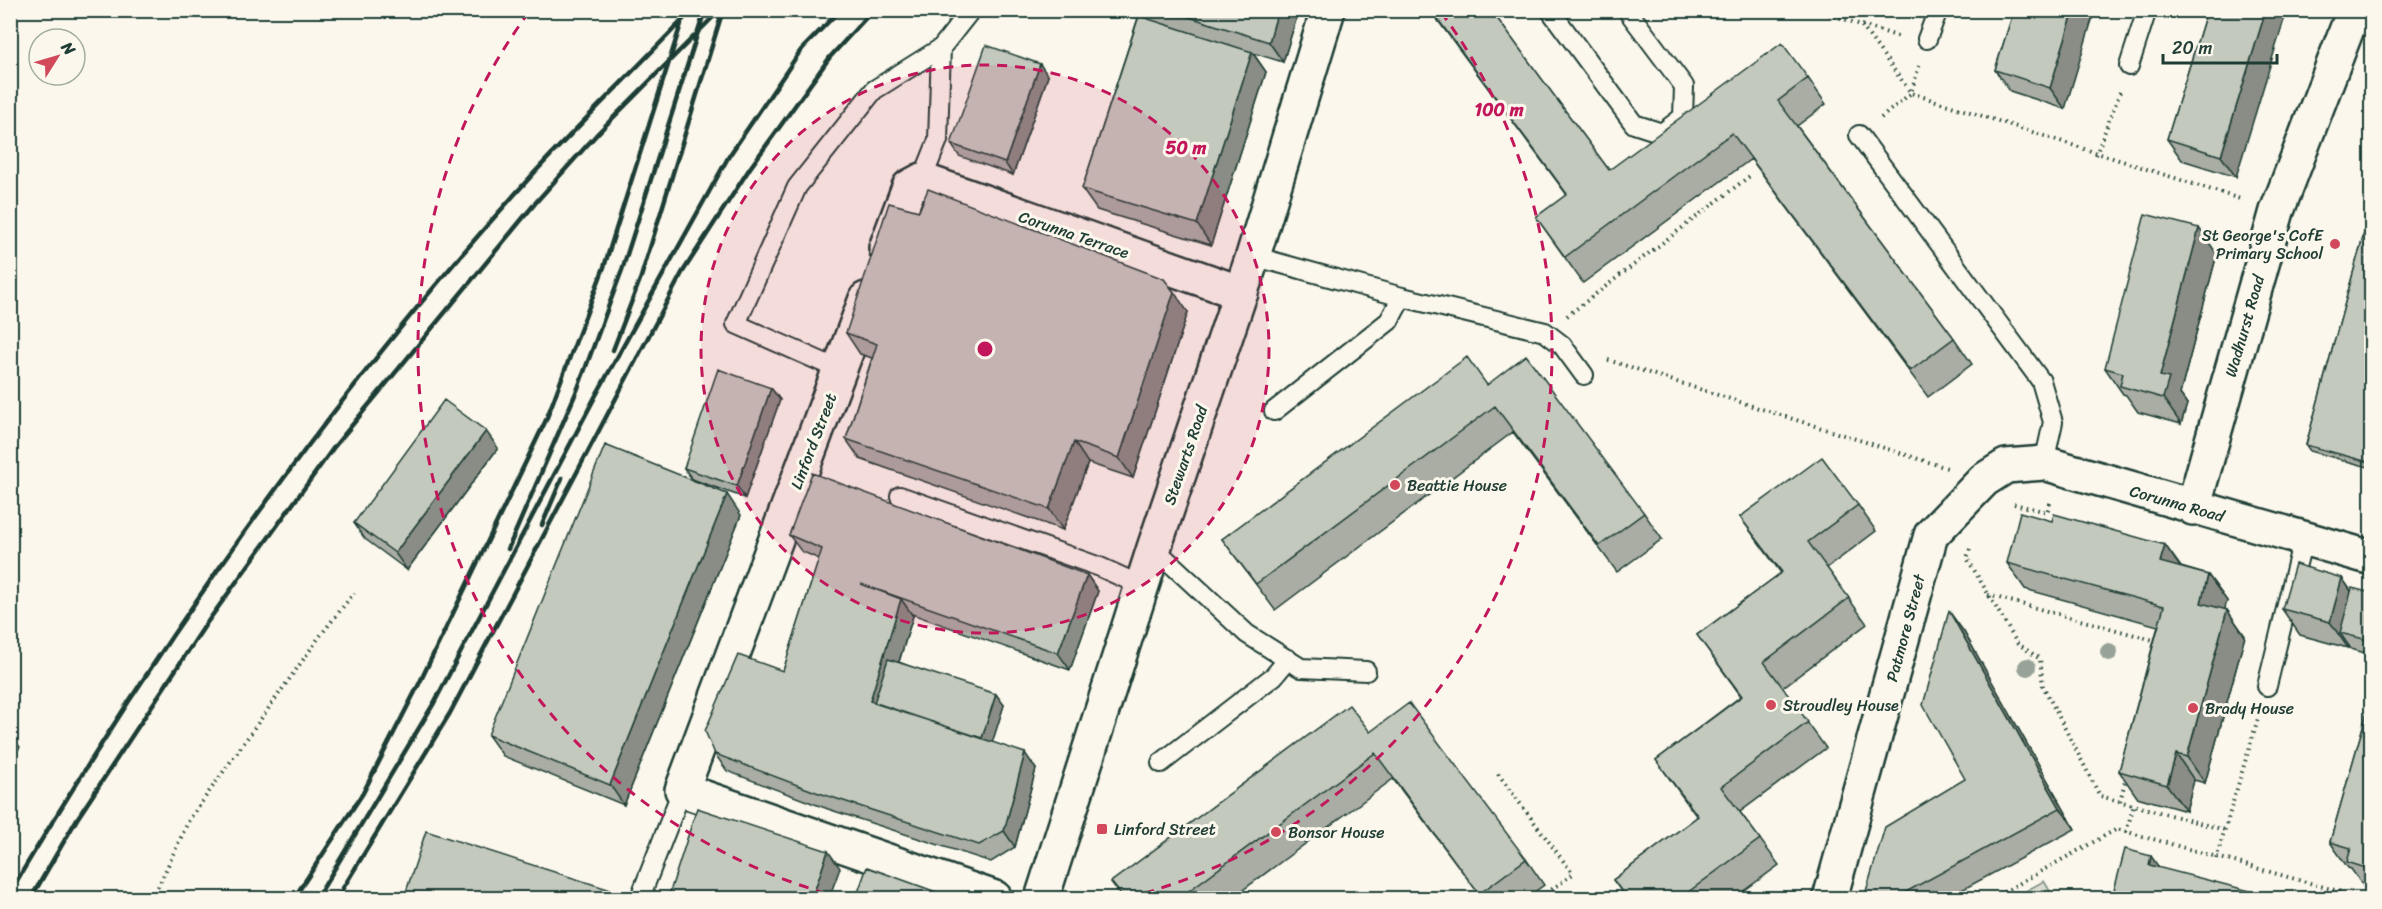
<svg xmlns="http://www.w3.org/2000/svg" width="2382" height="909" font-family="Sriracha,sans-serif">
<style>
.green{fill:#dbdcd1;stroke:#7d8c82;stroke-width:1.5}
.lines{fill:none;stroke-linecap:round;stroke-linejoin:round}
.lane-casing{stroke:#1f3d34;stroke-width:22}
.street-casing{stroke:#1f3d34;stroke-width:38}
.path{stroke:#1f3d34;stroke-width:4;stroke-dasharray:1.5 4.5;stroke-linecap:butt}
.lane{stroke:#fbf7ec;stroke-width:18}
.street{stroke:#fbf7ec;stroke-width:33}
.rail{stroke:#1f3d34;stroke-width:4.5}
.tree{fill:#97a298}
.wall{fill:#a9ada3;stroke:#1f3d34;stroke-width:1.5}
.shaded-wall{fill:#898d85;stroke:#1f3d34;stroke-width:1.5}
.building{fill:#c4c9be;stroke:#1f3d34;stroke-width:1.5}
.ring{fill:none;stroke:#c2185b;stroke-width:3;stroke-dasharray:10 8}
.poi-dot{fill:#d1495b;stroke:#fbf7ec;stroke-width:2}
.labels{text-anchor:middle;stroke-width:6;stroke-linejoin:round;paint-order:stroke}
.street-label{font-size:16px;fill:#1f3d34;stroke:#fbf7ec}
.poi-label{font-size:16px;fill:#1f3d34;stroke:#fbf7ec;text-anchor:start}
.centre{fill:#c2185b;stroke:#fbf7ec;stroke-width:3}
.ring-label{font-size:18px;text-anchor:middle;font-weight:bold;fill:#c2185b;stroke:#fbf7ec;stroke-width:6;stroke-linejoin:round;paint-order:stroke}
</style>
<rect width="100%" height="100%" fill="#fbf7ec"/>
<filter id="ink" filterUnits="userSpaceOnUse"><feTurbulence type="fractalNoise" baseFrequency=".0167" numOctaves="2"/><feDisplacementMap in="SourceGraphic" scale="12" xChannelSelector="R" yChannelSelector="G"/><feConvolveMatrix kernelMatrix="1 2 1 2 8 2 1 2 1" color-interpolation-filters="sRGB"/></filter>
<g filter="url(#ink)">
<!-- green -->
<path class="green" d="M2044 881 2054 898H2013Z"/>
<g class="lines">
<defs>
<path id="lane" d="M1550 10 1634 124 1662 133 1683 117 1684 86 1627 10
M1927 39 1938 10
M2129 66 2147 10
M1859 135 2041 381 2053 422 2044 463
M922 180 938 140 941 48 971 10
M1253 256 1402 297 1545 332 1562 345 1584 375
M840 370 736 324 797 187 874 90 941 48
M1274 411 1389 321 1402 297
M900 496 1100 567 1142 586
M1154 548 1247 634 1301 668 1366 671
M2267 686 2303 539
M1161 763 1274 676 1288 659
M641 895 682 790"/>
<path id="street" d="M886 248 909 187 922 180 1241 293
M866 299 682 790 995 898
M2193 508 2277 211 2350 21V10
M1042 898 1154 548 1253 256 1328 10
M1830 898 1931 535 1984 480 2006 466 2044 463 2372 558"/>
</defs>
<!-- lane casing -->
<use href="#lane" class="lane-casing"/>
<!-- street casing -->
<use href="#street" class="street-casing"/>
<!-- path -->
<path class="path" d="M1817 10 1861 25 1911 93 2243 200
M1862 25 1900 37
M1881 118 1911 93 1919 66
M2096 155 2120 92
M1567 316 1751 175
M1608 360 1947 468
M2014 504 2047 512 2051 501
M1970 549 1967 558 2017 643 2040 659 2043 686 2100 796 2225 830
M1988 595 2157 641
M1498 774 1573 874 1540 898
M2120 801 2126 778
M2126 832 2134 805
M2216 859 2260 712
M153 898 189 820 320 636 354 593
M1993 898 2117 829 2363 898"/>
<!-- lane -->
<use href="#lane" class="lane"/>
<!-- street -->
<use href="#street" class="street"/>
<!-- rail -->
<path class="rail" d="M613 350 641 277 723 10
M542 525 562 478
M508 549 578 388 622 270 705 10
M10 892C162 637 335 390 535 172 586 117 640 65 692 10
M31 898 77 819 206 624 334 447 537 201 598 133 720 10
M294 898 363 793 419 684 546 420 604 267 681 24
M317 898 434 703 595 397 729 156 801 50 840 10
M337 898 450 713 682 273 750 168 830 57 873 10"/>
</g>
<!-- trees -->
<g class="tree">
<circle cx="2109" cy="652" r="9"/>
<circle cx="2027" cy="667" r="9"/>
</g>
<!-- wall -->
<path class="wall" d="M1115 10H1299L1283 62 1253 53 1266 72 1211 245 1097 210 1082 189 1138 18Z
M1430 10H1491L1609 170 1808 78 1826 104 1797 126 1954 338 1972 364 1928 397 1751 159 1583 283 1536 217 1567 195Z
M1880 10H1893L1892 14Z
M2014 10 2065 109 2010 91 1995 70Z
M2207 10 2236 177 2182 160 2167 139Z
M1048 76 1013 175 959 156 951 144Z
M2372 204V468L2310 451 2306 445Z
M2217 254 2180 394 2187 404 2181 424 2138 412 2126 395 2123 394 2105 368Z
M1188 312 1133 478 1088 463 1063 530 860 459 846 439 872 358 860 354 846 333Z
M1487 385 1644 513 1662 539 1617 572 1513 432 1275 610 1222 539Z
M771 388 780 400 745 498 692 479 684 468Z
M498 448 407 570 365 539 354 523Z
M1858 505 1876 531 1827 568 1867 624 1782 688 1826 748 1740 812 1779 865 1734 898H1626L1613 880 1697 817 1656 760 1741 696 1697 635 1781 573 1740 517Z
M741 515 624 805 503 756 488 735Z
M2052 521 2165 545 2181 567 2208 575 2227 601 2224 609 2227 610 2245 636 2205 783 2194 780 2186 811 2137 797 2119 771 2158 626 2025 589 2007 563Z
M789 535 1087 575 1098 591 1070 670 912 614 913 616 899 662 1004 705 992 742 1036 769 1015 847 991 862 828 809 727 771 715 754 783 671 819 559 801 551Z
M2342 578 2351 591 2372 593V655L2351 649 2349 646 2348 648 2300 635 2282 609Z
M1964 632 2075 829 1947 898H1864L1965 779Z
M2372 695V890L2365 888 2351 869 2348 868 2330 842Z
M1370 732 1526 859 1544 885 1526 898H1482L1393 779 1232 898H1123L1111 882Z"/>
<!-- shaded-wall -->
<path class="shaded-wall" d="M1278 10H1299L1283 62 1269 42Z
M2074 10H2095L2065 109 2050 88Z
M2266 10H2287L2236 177 2221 156Z
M1252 52 1266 72 1211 245 1197 224Z
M1040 64 1048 76 1013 175 1005 163Z
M2199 228 2217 254 2180 394 2187 404 2181 424 2163 398 2160 376Z
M1174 292 1188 312 1133 478 1119 458Z
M771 388 780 400 745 498 737 486Z
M486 431 498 448 407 570 395 553Z
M1074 442 1088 463 1063 530 1049 509Z
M727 494 741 515 624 805 610 785Z
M2165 545 2183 571 2160 562Z
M1087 575 1098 591 1070 670 1058 653Z
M2208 575 2227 601 2219 629 2201 603Z
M2342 578 2360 604 2340 633 2349 646 2348 648 2330 622Z
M901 599 913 616 884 710 870 701Z
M2227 610 2245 636 2205 783 2187 757Z
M1949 611 1964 632 2075 829 2060 808Z
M996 694 1004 705 989 753 981 741Z
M10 734 20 747 10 762Z
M1025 753 1036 769 1015 847 1004 831Z
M2176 754 2194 780 2186 811 2167 785Z
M828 851 840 868 829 898H812Z
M2151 856 2169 882 2149 865Z"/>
<!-- building -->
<path class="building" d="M1167 10H1278L1269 42Z
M1431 10H1491L1609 170 1782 43 1808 78 1778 101 1954 338 1910 371 1732 133 1565 257 1536 217 1567 194Z
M2014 10H2074L2050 88 1995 70Z
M2207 10H2266L2221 156 2167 139Z
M1139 16 1252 52 1197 224 1082 189Z
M986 45 1040 64 1005 163 951 144Z
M928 189 1164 279 1174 292 1119 458 1074 442 1049 509 846 439 877 344 846 333 889 203 919 211Z
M2372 204V463L2306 445Z
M2145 214 2199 228 2160 376 2169 378 2163 398 2120 386 2123 373 2105 368Z
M1526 355 1644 513 1599 546 1495 406 1256 584 1222 539 1467 357 1487 385Z
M718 369 771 388 737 486 684 468Z
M444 400 486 431 395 553 354 523Z
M605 445 727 494 610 785 488 735Z
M1822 457 1858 505 1808 542 1849 598 1764 662 1808 722 1721 787 1760 839 1680 898H1627L1613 880 1698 816 1656 760 1742 696 1697 635 1782 572 1740 517Z
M812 473 1087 575 1058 653 861 584 901 599 870 701 1025 753 1004 831 979 845 816 792 715 754 705 731 738 655 783 671 822 549 789 535Z
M2020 512 2052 521 2054 514 2165 545 2160 562 2208 575 2201 603 2227 610 2187 757 2176 754 2167 785 2119 771 2164 606 2007 563Z
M2295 564 2342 578 2330 622 2282 609Z
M2352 588 2372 593V641L2340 633Z
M1949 611 2060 808 1895 898H1864L1885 827 1965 779 1923 705Z
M888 659 996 694 982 738 874 703Z
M2372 695V870L2347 862 2351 848 2330 842Z
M1409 703 1526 859 1479 894 1375 753 1179 898H1124L1111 882 1349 705 1370 732Z
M697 808 828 851 812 898H668Z
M426 831 636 898H404Z
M2125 849 2151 856 2149 865 2277 898H2112Z
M867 867 953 898H856Z"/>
</g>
<!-- distance rings -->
<circle cx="985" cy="349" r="284" fill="#c2185b" fill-opacity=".12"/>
<g class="ring">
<circle cx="985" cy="349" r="284"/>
<path d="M843 898A567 567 0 0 1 529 12M1441 12A567 567 0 0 1 1127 898"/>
</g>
<!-- markers -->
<g class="poi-dot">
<circle cx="2335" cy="244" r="6"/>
<circle cx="1395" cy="485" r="6"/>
<circle cx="1771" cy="705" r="6"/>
<circle cx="2193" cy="708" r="6"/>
<rect x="1096" y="823" width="12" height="12" rx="3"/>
<circle cx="1276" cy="832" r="6"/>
</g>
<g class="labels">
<!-- street labels -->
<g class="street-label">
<text transform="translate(1074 234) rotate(19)" y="6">Corunna Terrace</text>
<text transform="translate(2244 326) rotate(-74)" y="6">Wadhurst Road</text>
<text transform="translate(813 441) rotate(-69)" y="6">Linford Street</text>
<text transform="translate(1185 455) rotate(-71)" y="6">Stewarts Road</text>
<text transform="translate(2177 503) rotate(16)" y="6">Corunna Road</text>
<text transform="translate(1905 628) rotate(-75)" y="6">Patmore Street</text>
</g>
<!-- poi labels -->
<g class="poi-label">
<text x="2323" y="241" text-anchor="end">St George's CofE<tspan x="2323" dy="18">Primary School</tspan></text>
<text x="1407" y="491">Beattie House</text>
<text x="1783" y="711">Stroudley House</text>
<text x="2205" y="714">Brady House</text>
<text x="1114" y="835">Linford Street</text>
<text x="1288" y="838">Bonsor House</text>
</g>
</g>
<circle cx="985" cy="349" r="9" class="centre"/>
<g class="ring-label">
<text x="1499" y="116">100 m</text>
<text x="1186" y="154">50 m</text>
</g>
<!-- margin -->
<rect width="2382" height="909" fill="none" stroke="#fbf7ec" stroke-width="36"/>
<rect x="18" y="18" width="2346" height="873" fill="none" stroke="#1f3d34" stroke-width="2" filter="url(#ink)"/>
<!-- north arrow -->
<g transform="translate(57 57) rotate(53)"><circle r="28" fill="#fbf7ec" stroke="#a3ada2" stroke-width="1.5"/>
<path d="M0-4.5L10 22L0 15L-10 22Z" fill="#d1495b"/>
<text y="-9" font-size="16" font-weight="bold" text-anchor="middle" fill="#1f3d34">N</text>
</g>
<!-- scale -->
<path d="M2163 54v9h114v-9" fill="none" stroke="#1f3d34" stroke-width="3"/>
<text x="2172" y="54" font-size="18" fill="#1f3d34" stroke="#fbf7ec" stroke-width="4.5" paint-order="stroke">20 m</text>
</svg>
